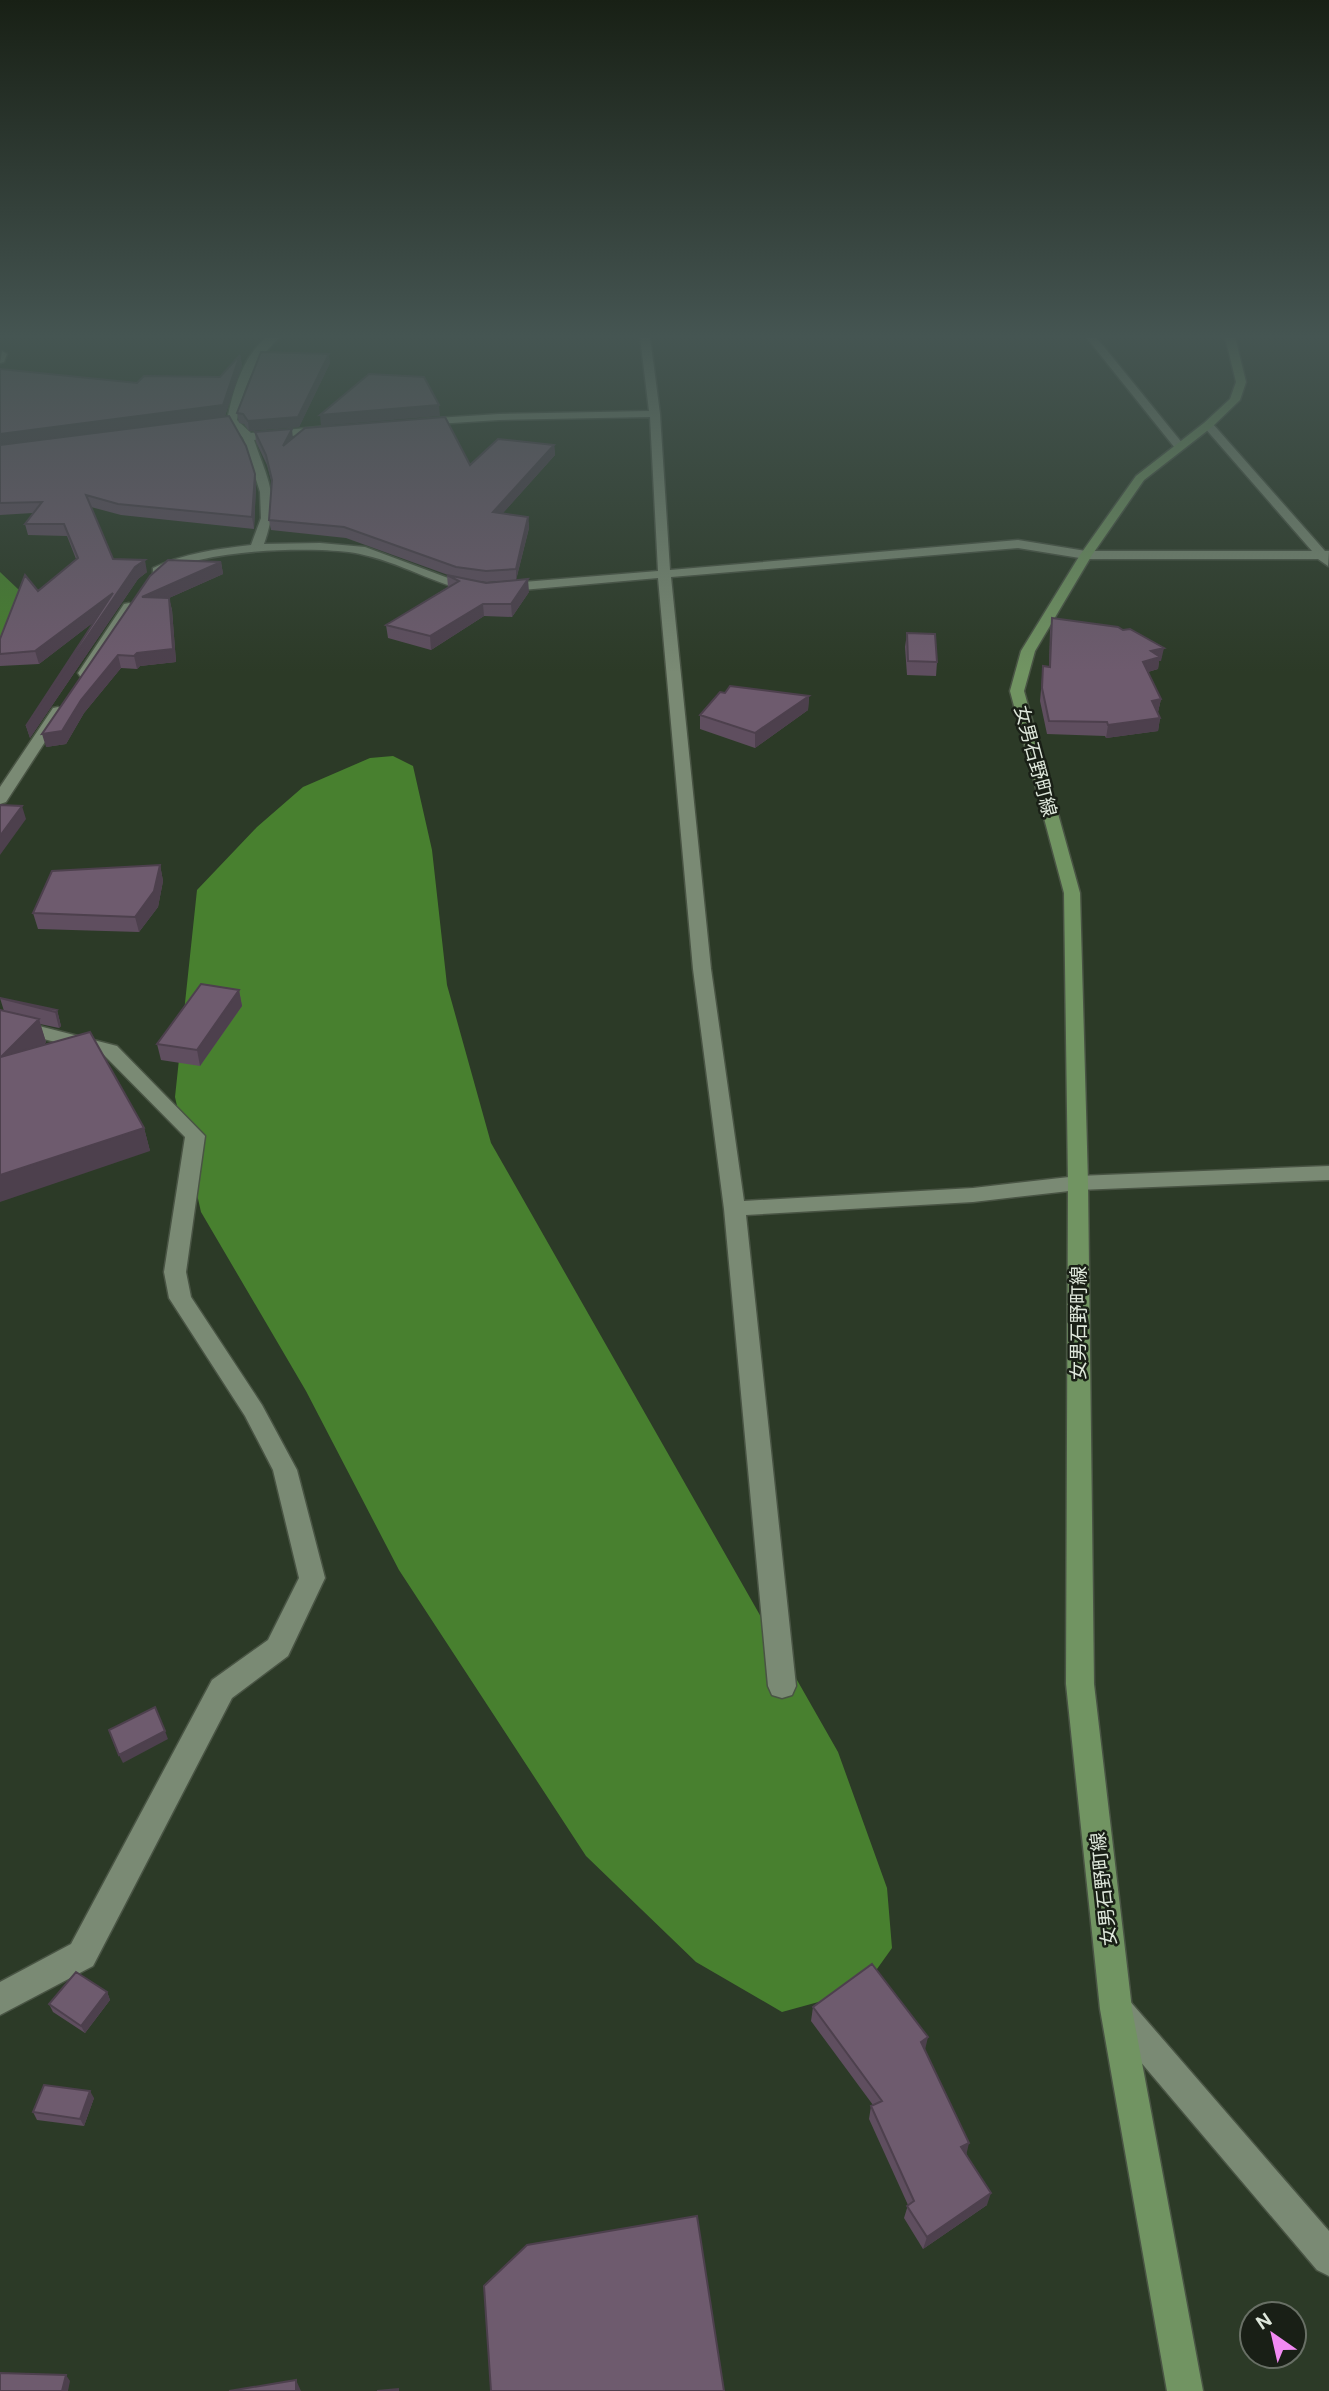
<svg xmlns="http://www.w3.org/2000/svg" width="1329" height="2391" font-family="'DM Sans','Noto Sans JP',sans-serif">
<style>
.forest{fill:#48802f}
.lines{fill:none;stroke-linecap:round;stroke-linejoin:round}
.street-casing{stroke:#495444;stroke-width:3}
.secondary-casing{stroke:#495444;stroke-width:3}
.street{fill:#7a8a74;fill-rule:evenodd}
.secondary{fill:#719462;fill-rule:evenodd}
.wall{fill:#5f4e5f}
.shaded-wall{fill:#4d404d}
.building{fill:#6e5b6e;stroke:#4d404d;stroke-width:2}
.labels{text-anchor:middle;stroke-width:5;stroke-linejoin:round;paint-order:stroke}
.street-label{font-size:19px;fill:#dee7db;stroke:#191f16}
</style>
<rect width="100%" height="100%" fill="#2c3a27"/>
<!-- forest -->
<path class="forest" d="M0 572 19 590 0 664Z
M393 756 413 766 432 850 447 985 491 1143 838 1752 887 1888 892 1948 862 1990 782 2012 696 1962 586 1856 399 1570 306 1391 201 1212 175 1097 197 890 257 827 303 787 370 758Z"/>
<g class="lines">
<defs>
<path id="street" d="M268 337H280C255 360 243 387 237 420L251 433 329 426 334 429 329 432 254 440C269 483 280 498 264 544L320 543 365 547 456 581 487 585 658 571 650 417 499 420 421 425 416 422 421 419 499 414 649 411 640 337H650L660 414 670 570 1018 540 1086 551H1312L1204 427 1203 425 1208 422 1212 423 1325 551H1329L1328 566 1318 559H1086L1018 548 671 577 711 969 744 1201 973 1188 1078 1176 1329 1166V1180L1078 1190 973 1202 746 1215 796 1686 792 1695 782 1698 772 1695 768 1686 724 1209 693 969 658 578 487 593C439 589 409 565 364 555 351 551 336 551 322 550 281 549 239 551 199 560 185 563 167 576 153 574V568C184 553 217 549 251 545L261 518 260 492 243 438 227 421C232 393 243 354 268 337Z
M1086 337H1096L1183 444V448H1175Z
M2 351 7 354 4 362 0 363Z
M129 603 136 607 90 676H80L78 673 124 604Z
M58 707 65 711 6 802 0 804V787L53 708Z
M0 1016 117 1046 205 1136 186 1272 191 1297 262 1405 297 1470 325 1578 288 1656 232 1698 93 1966 0 2015V1982L71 1944 212 1680 268 1640 299 1578 273 1470 245 1416 169 1298 164 1272 185 1137 103 1054 0 1028Z
M1117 1994 1128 1999 1329 2231V2276L1317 2270 1106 2021 1101 2010 1106 1999Z"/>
<path id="secondary" d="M1225 337H1235L1246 382 1240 400 1212 427 1144 480 1092 555 1035 651 1024 691 1080 893 1088 1183 1094 1684 1132 2009 1203 2391H1167L1100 2009 1066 1684 1068 1183 1064 893 1010 691 1021 651 1080 555 1136 476 1204 423 1230 399 1236 382Z"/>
</defs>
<!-- street casing -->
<use href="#street" class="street-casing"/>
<!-- secondary casing -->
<use href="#secondary" class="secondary-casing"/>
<!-- street -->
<use href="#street" class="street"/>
<!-- secondary -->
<use href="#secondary" class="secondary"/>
</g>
<!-- wall -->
<path class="wall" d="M240 355 242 365 225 416 52 438 255 474 256 485 254 529 121 515 91 507 113 559 147 572 138 579 30 738 26 726 95 621 39 664 0 666V639L38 591 76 559 67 536 28 535 25 524 33 513 0 515V369L137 383 220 377Z
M330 363 299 427 249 431 244 424 239 423 237 413Z
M255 432 470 465 554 445 555 455 502 514 528 517 529 528 516 580 487 582 475 581 529 592 512 617 484 616 431 650 388 638 386 625 448 587 447 575H448L346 538 271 530 269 520 272 484 267 465 256 442Z
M221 562 223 574 169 598 172 610 176 662 140 666 137 669 121 668 84 713 66 744 46 747 150 576Z
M1052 618 1161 661H1159L1158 669 1148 672 1161 699 1158 712 1160 718 1158 731 1106 738 1105 736 1047 734 1040 701 1043 666 1049 667 1050 631Z
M907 633 937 662 936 676 907 675 905 647Z
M725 693 809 696 808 710 755 748 700 729V715Z
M160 865 163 881 158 907 139 932 38 929 33 913Z
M239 990 242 1006 200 1066 161 1060 157 1044Z
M0 998 57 1010 61 1026 59 1028 40 1024 46 1042 43 1046 144 1128 150 1151 4 1011Z
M107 1992 110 2000 85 2033 53 2012 49 2004Z
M813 2007 925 2050 987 2205 923 2249 904 2218 908 2205 869 2119 871 2106 873 2105 811 2021Z
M94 2098 84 2126 37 2120 33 2112Z"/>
<!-- shaded-wall -->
<path class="shaded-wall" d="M329 354 330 363 299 427 249 431 248 421Z
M240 355 242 365 225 416 0 445V434L223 405Z
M439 405 440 416 321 426 320 415Z
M292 429 293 439 283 446Z
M554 445 555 455 494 523 493 512Z
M255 474 256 485 254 529 252 517Z
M528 517 529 528 516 580V569Z
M145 560 147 572 138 579 30 738 26 726 103 615 39 664 35 651Z
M221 562 223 574 169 598 172 610 176 662 140 666 137 669 134 656 142 597Z
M528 579 529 592 512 617 511 604Z
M483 604 484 616 431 650 430 636Z
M1164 648 1161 661H1159L1158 669 1140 674 1143 662 1151 651Z
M118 655 121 668 84 713 66 744 46 747 42 734 81 700Z
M809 696 808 710 755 748V733Z
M1161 699 1158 712 1152 701Z
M1160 718 1158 731 1106 738 1108 725Z
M22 806 26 819 0 855V836Z
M160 865 163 881 158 907 139 932 135 917Z
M239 990 242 1006 200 1066 197 1050Z
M57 1010 61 1026 59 1028 55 1012Z
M39 1019 46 1042 8 1081 1 1057Z
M144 1128 150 1151 0 1202V1175Z
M165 1731 168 1739 123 1763 119 1755Z
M107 1992 110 2000 85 2033 81 2026Z
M928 2037 925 2050 921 2042Z
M90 2091 94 2098 84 2126 80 2119Z
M969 2143 966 2156 961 2147Z
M991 2193 987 2205 923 2249 927 2237Z
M66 2375 70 2381 68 2391H62Z
M296 2380 301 2391H296Z"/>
<!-- building -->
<path class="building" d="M261 352 329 354 298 417 248 421 243 414 237 413Z
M240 355 223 405 0 434V369L137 383 144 376 220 377Z
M369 374 424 377 439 405 320 415Z
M229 416 246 446 255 474 252 517 118 504 86 495 113 559 145 560 135 567 26 726 113 593 35 651 0 654V639L25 575 38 591 78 558 64 524H25L42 502 0 503V445Z
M445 417 470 465 498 439 554 445 493 512 528 517 516 569 486 571 456 567 344 527 269 520 272 480 266 455 255 432 292 429 283 446 305 428Z
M168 560 221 562 142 597 169 598 173 649 137 653 134 656 118 655 81 700 62 731 42 734 150 576Z
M447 575 486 583 528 579 511 604H483L430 636 386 625 459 581Z
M1052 618 1118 627 1123 630 1130 629 1164 648 1151 651 1160 657 1143 662 1161 699 1152 701 1160 718 1108 725 1107 722 1049 721 1042 688 1043 666 1050 667Z
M907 633 935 634 937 662 908 661Z
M730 686 809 696 755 733 700 715 720 692 725 693Z
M0 805 22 806 0 836Z
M160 865 154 891 135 917 33 913 52 871Z
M201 984 239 990 197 1050 157 1044Z
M0 998 57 1010 55 1012Z
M0 1010 39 1019 1 1057 90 1032 144 1128 0 1175Z
M155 1707 165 1731 119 1755 109 1730Z
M872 1964 928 2037 921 2042 969 2143 961 2147 991 2193 927 2237 907 2206 914 2201 871 2106 882 2101 813 2007Z
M76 1972 107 1992 81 2026 49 2004Z
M44 2085 90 2091 80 2119 33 2112Z
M697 2216 724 2391H491L484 2286 527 2245Z
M0 2373 66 2375 62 2391H0Z
M296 2380V2391H229Z
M398 2389V2391H377Z"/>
<!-- sky -->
<linearGradient id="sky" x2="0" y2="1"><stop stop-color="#182015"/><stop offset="0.5" stop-color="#455552"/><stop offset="1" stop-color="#455552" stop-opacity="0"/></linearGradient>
<rect width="1329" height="672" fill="url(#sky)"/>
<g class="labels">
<!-- street labels -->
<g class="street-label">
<text transform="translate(1036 761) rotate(75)" y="7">女男石野町線</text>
<text transform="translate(1078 1323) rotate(-90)" y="7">女男石野町線</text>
<text transform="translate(1103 1889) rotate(-96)" y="7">女男石野町線</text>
</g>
</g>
<!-- north arrow -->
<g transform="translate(1273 2335) rotate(326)"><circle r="33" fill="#191f16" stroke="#686f65" stroke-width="2"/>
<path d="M0-5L12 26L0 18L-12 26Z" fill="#f28af3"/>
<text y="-10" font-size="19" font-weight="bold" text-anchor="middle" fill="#dee7db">N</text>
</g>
</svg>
